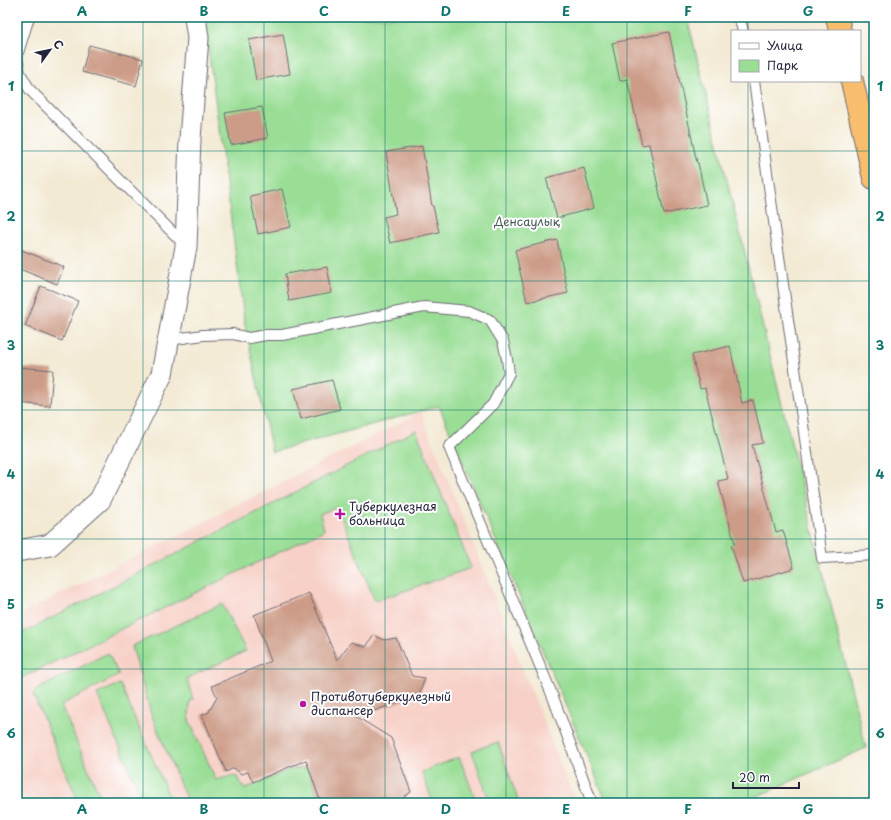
<svg xmlns="http://www.w3.org/2000/svg" width="891" height="820" font-family="'Playpen Sans',sans-serif">
<style>
.built{fill:#f7d1c8}
.green{fill:#9ade96;stroke:#5e8068}
.building{fill:#cd9c88}
.lines{fill:none;stroke-linecap:round;stroke-linejoin:round}
.service-casing{stroke:#6b6871;stroke-width:12}
.minor-casing{stroke:#6b6871;stroke-width:23}
.trunk-casing{stroke:#6b6871;stroke-width:24}
.service{stroke:#fff;stroke-width:10}
.minor{stroke:#fff;stroke-width:21}
.trunk{stroke:#f9be6d;stroke-width:22}
.grid{fill:none;stroke:#0f766e;stroke-width:1;stroke-opacity:0.55}
.poi-dot{fill:#b5179e;stroke:#fff;stroke-width:1.5}
.labels{text-anchor:middle;stroke-width:4;stroke-linejoin:round;paint-order:stroke}
.park-label{font-size:12px;fill:#465a56;stroke:#fff}
.poi-label{font-size:12px;fill:#22223b;stroke:#fff;text-anchor:start}
.neatline{fill:none;stroke:#0f766e;stroke-width:1.5}
.grid-label{font-size:13px;text-anchor:middle;font-weight:bold;fill:#0f766e}
</style>
<rect width="100%" height="100%" fill="#fff"/>
<filter id="ink" filterUnits="userSpaceOnUse"><feTurbulence type="fractalNoise" baseFrequency=".025" numOctaves="2"/><feDisplacementMap in="SourceGraphic" scale="8" xChannelSelector="R" yChannelSelector="G"/><feConvolveMatrix kernelMatrix="1 2 1 2 8 2 1 2 1" color-interpolation-filters="sRGB"/></filter>
<filter id="wash" filterUnits="userSpaceOnUse"><feTurbulence type="fractalNoise" baseFrequency=".012" numOctaves="4" result="noise"/><feDisplacementMap in="SourceGraphic" scale="16" xChannelSelector="R" yChannelSelector="G"/><feGaussianBlur stdDeviation="0.9" result="paint"/><feColorMatrix in="noise" values="0 0 0 0 0 0 0 0 0 0 0 0 0 0 0 0 0 1.4 0 .05"/><feComposite in="paint" operator="in"/></filter>
<g filter="url(#wash)">
<rect width="100%" height="100%" fill="#f3ead4"/>
<!-- built -->
<path class="built" d="M421 412 576 803H17V616Z"/>
<!-- green -->
<path class="green" d="M204 17H687L866 748 742 803H607L439 406 272 452 245 325Z
M416 430 471 568 375 601 337 507 320 514 324 530 17 680V636Z
M222 604 246 651 187 678 193 700 190 701 189 720 216 780 231 776 238 777 244 789 291 769 308 768 320 803H188L151 714 132 646Z
M108 653 119 675 61 705 103 803H79L33 694 36 690Z
M120 684 172 803H144L97 694Z
M498 742 519 803H490L472 751Z
M459 757 475 798 462 803H433L422 772Z"/>
<g id="blocks">
<!-- building -->
<path class="building" d="M669 32 697 163H698L707 205 664 214 649 144 642 145 627 79 620 81 612 43Z
M283 34 290 74 256 80 249 40Z
M89 45 143 59 136 86 82 72Z
M262 107 268 138 231 145 225 113Z
M422 146 432 206H433L439 232 390 243 384 217 396 214 386 152Z
M584 168 594 208 557 218 546 178Z
M282 189 291 227 258 234 250 196Z
M557 240 568 293 527 302 515 250Z
M17 248 64 267 57 284 17 268Z
M327 267 332 293 289 301 285 274Z
M41 286 78 301 62 341 25 326Z
M730 346 742 403 753 400 763 443 752 445 776 532 783 530 794 568 743 583 731 545 735 544 718 481 728 479 705 388 700 389 692 355Z
M17 367 53 370 50 406 17 403Z
M332 380 340 409 301 419 293 389Z
M309 593 337 660 351 642 366 647 374 635 384 640 396 638 412 676 425 678 419 695 357 717 391 738 411 792 404 797 408 803H321L306 760 253 782 248 772 241 774 234 768 226 772 202 715 209 712 217 697 212 686 271 661 254 615Z"/>
</g>
</g>
<g filter="url(#ink)">
<use href="#blocks" fill-opacity="0" stroke="#6b6871" stroke-width="1"/>
<g class="lines">
<defs>
<path id="service" d="M739 17 743 31
M17 56 20 73 30 90 185 245
M17 56 29 17
M754 81 822 558 874 555
M169 340 203 335 233 334 249 338 266 335H282L424 307 469 311 490 320 503 341 507 359 509 373 493 404 449 447 553 697 592 803"/>
<path id="minor" d="M17 551 50 545 100 500 162 374 186 247 190 139 198 38 195 17"/>
<path id="trunk" d="M837 17 840 31
M852 81 874 178"/>
</defs>
<!-- service casing -->
<use href="#service" class="service-casing"/>
<!-- minor casing -->
<use href="#minor" class="minor-casing"/>
<!-- trunk casing -->
<use href="#trunk" class="trunk-casing"/>
<!-- service -->
<use href="#service" class="service"/>
<!-- minor -->
<use href="#minor" class="minor"/>
<!-- trunk -->
<use href="#trunk" class="trunk"/>
</g>
</g>
<!-- grid -->
<path class="grid" d="M143 17V803M264 17V803M385 17V803M506 17V803M627 17V803M748 17V31M748 81V803M17 151H874M17 281H874M17 410H874M17 539H874M17 669H874"/>
<!-- markers -->
<g class="poi-dot">
<path d="M338 508h4v4h4v4h-4v4h-4v-4h-4v-4h4z"/>
<circle cx="303" cy="704" r="4"/>
</g>
<g class="labels">
<!-- park labels -->
<g class="park-label">
<text x="527" y="226">Денсаулық</text>
</g>
<!-- poi labels -->
<g class="poi-label">
<text x="349" y="511">Туберкулезная<tspan x="349" dy="14">больница</tspan></text>
<text x="311" y="701">Противотуберкулезный<tspan x="311" dy="14">диспансер</tspan></text>
</g>
</g>
<!-- margin -->
<rect width="891" height="820" fill="none" stroke="#fff" stroke-width="44"/>
<!-- legend -->
<rect x="731" y="30" width="130" height="52" fill="#ffffff" stroke="#a7a7b1"/>
<rect x="739" y="43" width="20" height="6" fill="#ffffff" stroke="#a7a7b1"/>
<text x="767" y="50" font-size="12" fill="#22223b">Улица</text>
<rect x="739" y="60" width="20" height="12" fill="#9ade96" stroke="#a7a7b1"/>
<text x="767" y="70" font-size="12" fill="#22223b">Парк</text>
<!-- north arrow -->
<g transform="translate(50 50) rotate(57)" stroke="#ffffff" stroke-width="3" paint-order="stroke">
<path d="M0-3L7 15L0 10L-7 15Z" fill="#22223b"/>
<text y="-6" font-size="11" font-weight="bold" text-anchor="middle" fill="#22223b">С</text>
</g>
<!-- scale -->
<path d="M733 782v6h66v-6" fill="none" stroke="#22223b" stroke-width="2"/>
<text x="739" y="782" font-size="12" fill="#22223b" stroke="#ffffff" stroke-width="3" paint-order="stroke">20 m</text>
<rect x="22" y="22" width="847" height="776" class="neatline"/>
<g class="grid-label">
<text x="82" y="16">A</text>
<text x="204" y="16">B</text>
<text x="324" y="16">C</text>
<text x="446" y="16">D</text>
<text x="566" y="16">E</text>
<text x="688" y="16">F</text>
<text x="808" y="16">G</text>
<text x="11" y="91">1</text>
<text x="880" y="91">1</text>
<text x="11" y="221">2</text>
<text x="880" y="221">2</text>
<text x="11" y="350">3</text>
<text x="880" y="350">3</text>
<text x="11" y="479">4</text>
<text x="880" y="479">4</text>
<text x="11" y="609">5</text>
<text x="880" y="609">5</text>
<text x="11" y="738">6</text>
<text x="880" y="738">6</text>
<text x="82" y="814">A</text>
<text x="204" y="814">B</text>
<text x="324" y="814">C</text>
<text x="446" y="814">D</text>
<text x="566" y="814">E</text>
<text x="688" y="814">F</text>
<text x="808" y="814">G</text>
</g>
</svg>
